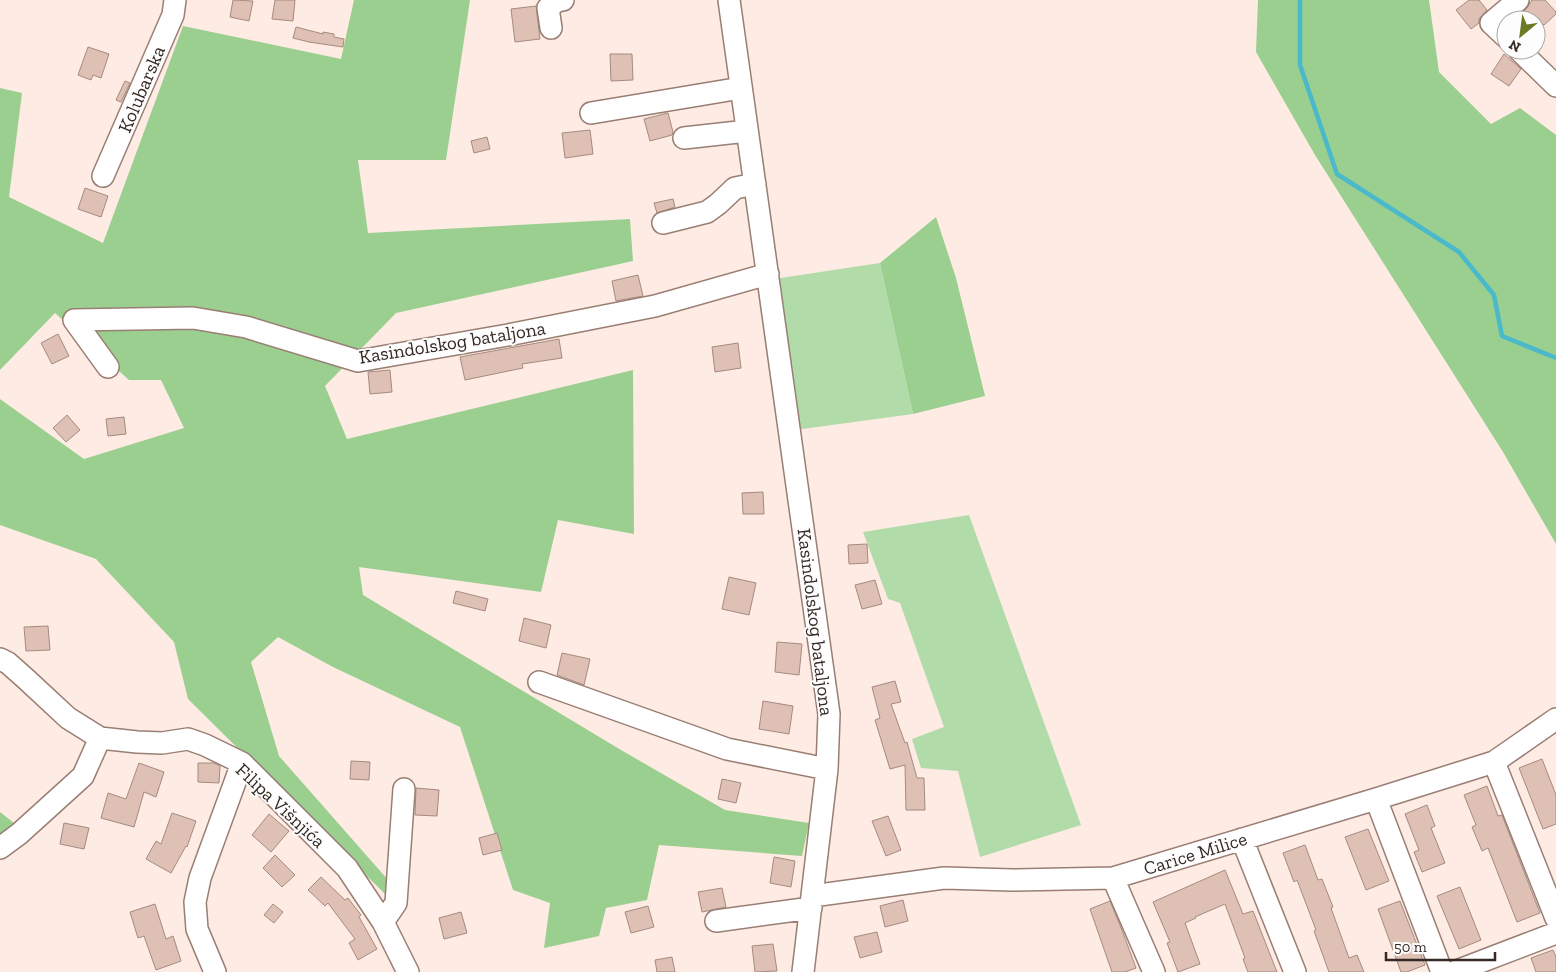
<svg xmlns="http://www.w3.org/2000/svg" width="1556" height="972" font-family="'Zilla Slab',serif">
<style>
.green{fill:#b2dbaa}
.forest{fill:#9bcf90}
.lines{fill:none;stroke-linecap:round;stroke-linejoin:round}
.stream{stroke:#4ab9ca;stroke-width:4.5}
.building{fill:#dec0b4;stroke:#a68a7f}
.minor-casing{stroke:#997e73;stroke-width:24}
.minor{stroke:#fff;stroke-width:21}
.labels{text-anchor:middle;stroke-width:4;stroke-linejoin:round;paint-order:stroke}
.street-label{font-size:19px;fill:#342924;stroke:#fdfdfd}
</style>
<rect width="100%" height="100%" fill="#feebe4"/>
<!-- green -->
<path class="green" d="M880 263 913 414 795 430 774 279Z
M969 515 1081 825 980 857 958 771 921 768 912 739 944 727 900 603 888 599 863 532Z"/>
<!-- forest -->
<path class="forest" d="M354 0H470L446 160H358L368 233 630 219 633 261 396 313 325 386 347 439 633 370 634 534 558 520 541 592 359 567 363 595 621 750 725 810 809 823 802 856 659 845 647 900 606 908 599 936 544 948 550 903 513 890 460 727 333 667 278 637 251 662 279 756 396 889 388 897 188 699 174 642 96 559 0 525V399L84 459 184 428 161 380H129L55 313 0 370V88L22 93 9 197 103 243 183 26 341 59Z
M1258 0H1429L1439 72 1491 124 1520 108 1556 135V544L1503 452 1315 155 1256 52Z
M936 217 956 278 985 396 913 414 880 263Z
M0 812 14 823 0 835Z"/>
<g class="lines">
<!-- stream -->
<path class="stream" d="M1300 0V65L1337 174 1459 252 1494 295 1502 336 1556 358"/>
</g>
<!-- building -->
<path class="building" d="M233 0 253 1 249 21 230 17Z
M275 0H295L293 21 272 19Z
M1469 0H1479L1487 10 1479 19V23L1471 29 1456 10Z
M1532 0H1545L1556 12V14L1544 25 1539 20H1514L1526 9Z
M536 6 540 39 515 42 511 9Z
M296 27 323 34V32L334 34V37L344 39 343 47 309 42 293 38Z
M88 47 109 54 101 78 93 75 91 80 78 75Z
M610 54H632L633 80 611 81Z
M1504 54 1521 69 1509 86 1491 74Z
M125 81 130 83 121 102 116 100Z
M668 113 673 132 672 135 650 141 644 119Z
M590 130 593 154 565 158 562 133Z
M487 137 490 149 474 153 471 141Z
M85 188 108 196 101 217 78 209Z
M673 199 675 207 657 213 654 203Z
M638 275 643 296 616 301 612 281Z
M58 334 69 356 52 364 41 343Z
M559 339 562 358 522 364 523 368 465 380 460 357Z
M738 343 741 368 715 372 712 347Z
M390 370 392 392 370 394 368 372Z
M67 415 80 430 66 442 53 428Z
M124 417 126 434 108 436 106 419Z
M763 492 764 514H743L742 493Z
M867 544 868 563 849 564 848 545Z
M729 577 756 583 749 615 722 609Z
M875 580 882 604 862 609 855 585Z
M456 591 488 599 485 611 453 603Z
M524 618 551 625 546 648 519 641Z
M48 626 50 650 26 651 24 627Z
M777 642 802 644 799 675 775 672Z
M562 653 590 659 584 685 557 675Z
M895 681 901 702 891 704 905 743 907 742 917 778H924L925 810H906L905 765 890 769 875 720 880 718 872 687Z
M763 701 793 706 789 734 759 729Z
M1542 759 1556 795V824L1543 829 1519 768Z
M351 761 370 762 369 780 350 779Z
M139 763 164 772 156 797 144 792 134 827 101 818 108 793 126 799Z
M198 763H214L220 766 219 783 198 782Z
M722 779 741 783 736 803 718 799Z
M1487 786 1498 816 1502 815 1540 913 1517 922 1488 848 1482 851 1472 827 1476 825 1464 795Z
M416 788 439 790 437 816 415 815Z
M1427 805 1435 826 1431 828 1445 863 1422 872 1414 852 1419 850 1405 814Z
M172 813 196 821 187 847 186 846 171 873 146 859 156 841 161 844Z
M269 814 289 831 271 852 252 835Z
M888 816 901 850 886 856 872 821Z
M64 823 89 828 84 849 60 844Z
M1368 829 1389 881 1366 890 1345 837Z
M497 833 502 850 483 855 479 838Z
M1305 845 1318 880 1322 879 1333 907 1331 908 1349 958 1357 955 1364 972H1329L1314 931 1316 930 1297 880 1294 882 1283 853Z
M275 855 295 875 282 887 263 868Z
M774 857 795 861 791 887 770 883Z
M1225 870 1243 914 1253 911 1277 972H1248L1243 959 1245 958 1225 904 1195 917 1196 918 1185 923 1200 964 1178 972 1167 943 1170 942 1153 902Z
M321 877 345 900 348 898 361 915 359 917 377 949 358 960 349 943 355 939 328 903 325 906 308 890Z
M1460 887 1481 940 1459 949 1437 896Z
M722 888 726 907 702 912 698 892Z
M903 900 908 921 885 927 880 906Z
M1110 901 1122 930 1136 968 1125 972H1112L1090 909Z
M1400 901 1425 965 1407 972H1401L1378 909Z
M155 904 166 939 173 936 181 961 156 970 144 936 138 938 130 912Z
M273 904 283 912 274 923 264 915Z
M648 906 654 927 631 933 625 912Z
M461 912 467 933 444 939 439 918Z
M877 932 882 952 860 958 854 937Z
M773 944 777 971 755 972 752 946Z
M1553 950 1556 957V972H1536L1531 958Z
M672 957 675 972H657L655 960Z"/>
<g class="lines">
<defs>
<path id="minor" d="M729 0 829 714 827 769 803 972
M551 28 548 8 557 1 563 0
M1506 37 1491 23 1518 0
M1519 50 1556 86
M591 113 741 88
M684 138 747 131
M103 176 173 15 175 0
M663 223 707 212 718 204 735 188 755 184
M108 367 74 320 193 318 246 327 358 361 508 335 655 306 768 274
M0 659 8 663 26 679 68 718 100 738 137 742 162 743 188 739 205 745 242 763 347 868 383 922 408 972
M539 682 727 749 827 769
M1494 762 1556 918
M1376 799 1442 972
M1242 839 1295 972
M0 848 19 834 83 776 100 738
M1113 878 1154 972
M812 896 944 878 1012 880 1113 878 1376 799 1494 762 1556 719
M716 921 811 908
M383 922 396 903 404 789
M215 972 197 929 195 902 200 878 242 763
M1454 972 1556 933"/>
</defs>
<!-- minor casing -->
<use href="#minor" class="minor-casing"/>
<!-- minor -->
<use href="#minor" class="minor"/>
</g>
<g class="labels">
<!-- street labels -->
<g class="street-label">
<text transform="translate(141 89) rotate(-67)" y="7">Kolubarska</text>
<text transform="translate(452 342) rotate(-9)" y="7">Kasindolskog bataljona</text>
<text transform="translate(816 622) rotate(83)" y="7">Kasindolskog bataljona</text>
<text transform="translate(281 805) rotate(43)" y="7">Filipa Višnjića</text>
<text transform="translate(1195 853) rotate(-17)" y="7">Carice Milice</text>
</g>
</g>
<!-- north arrow -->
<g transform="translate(1521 35) rotate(209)"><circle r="24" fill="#fdfdfd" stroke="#ada8a6"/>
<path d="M0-4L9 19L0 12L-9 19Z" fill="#6c7925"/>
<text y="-8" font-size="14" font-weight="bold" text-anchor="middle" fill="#342924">N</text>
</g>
<!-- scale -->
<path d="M1386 952v8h109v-8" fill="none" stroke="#342924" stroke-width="2.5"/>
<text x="1394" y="952" font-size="15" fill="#342924" stroke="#fdfdfd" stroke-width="4" paint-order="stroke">50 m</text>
</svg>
